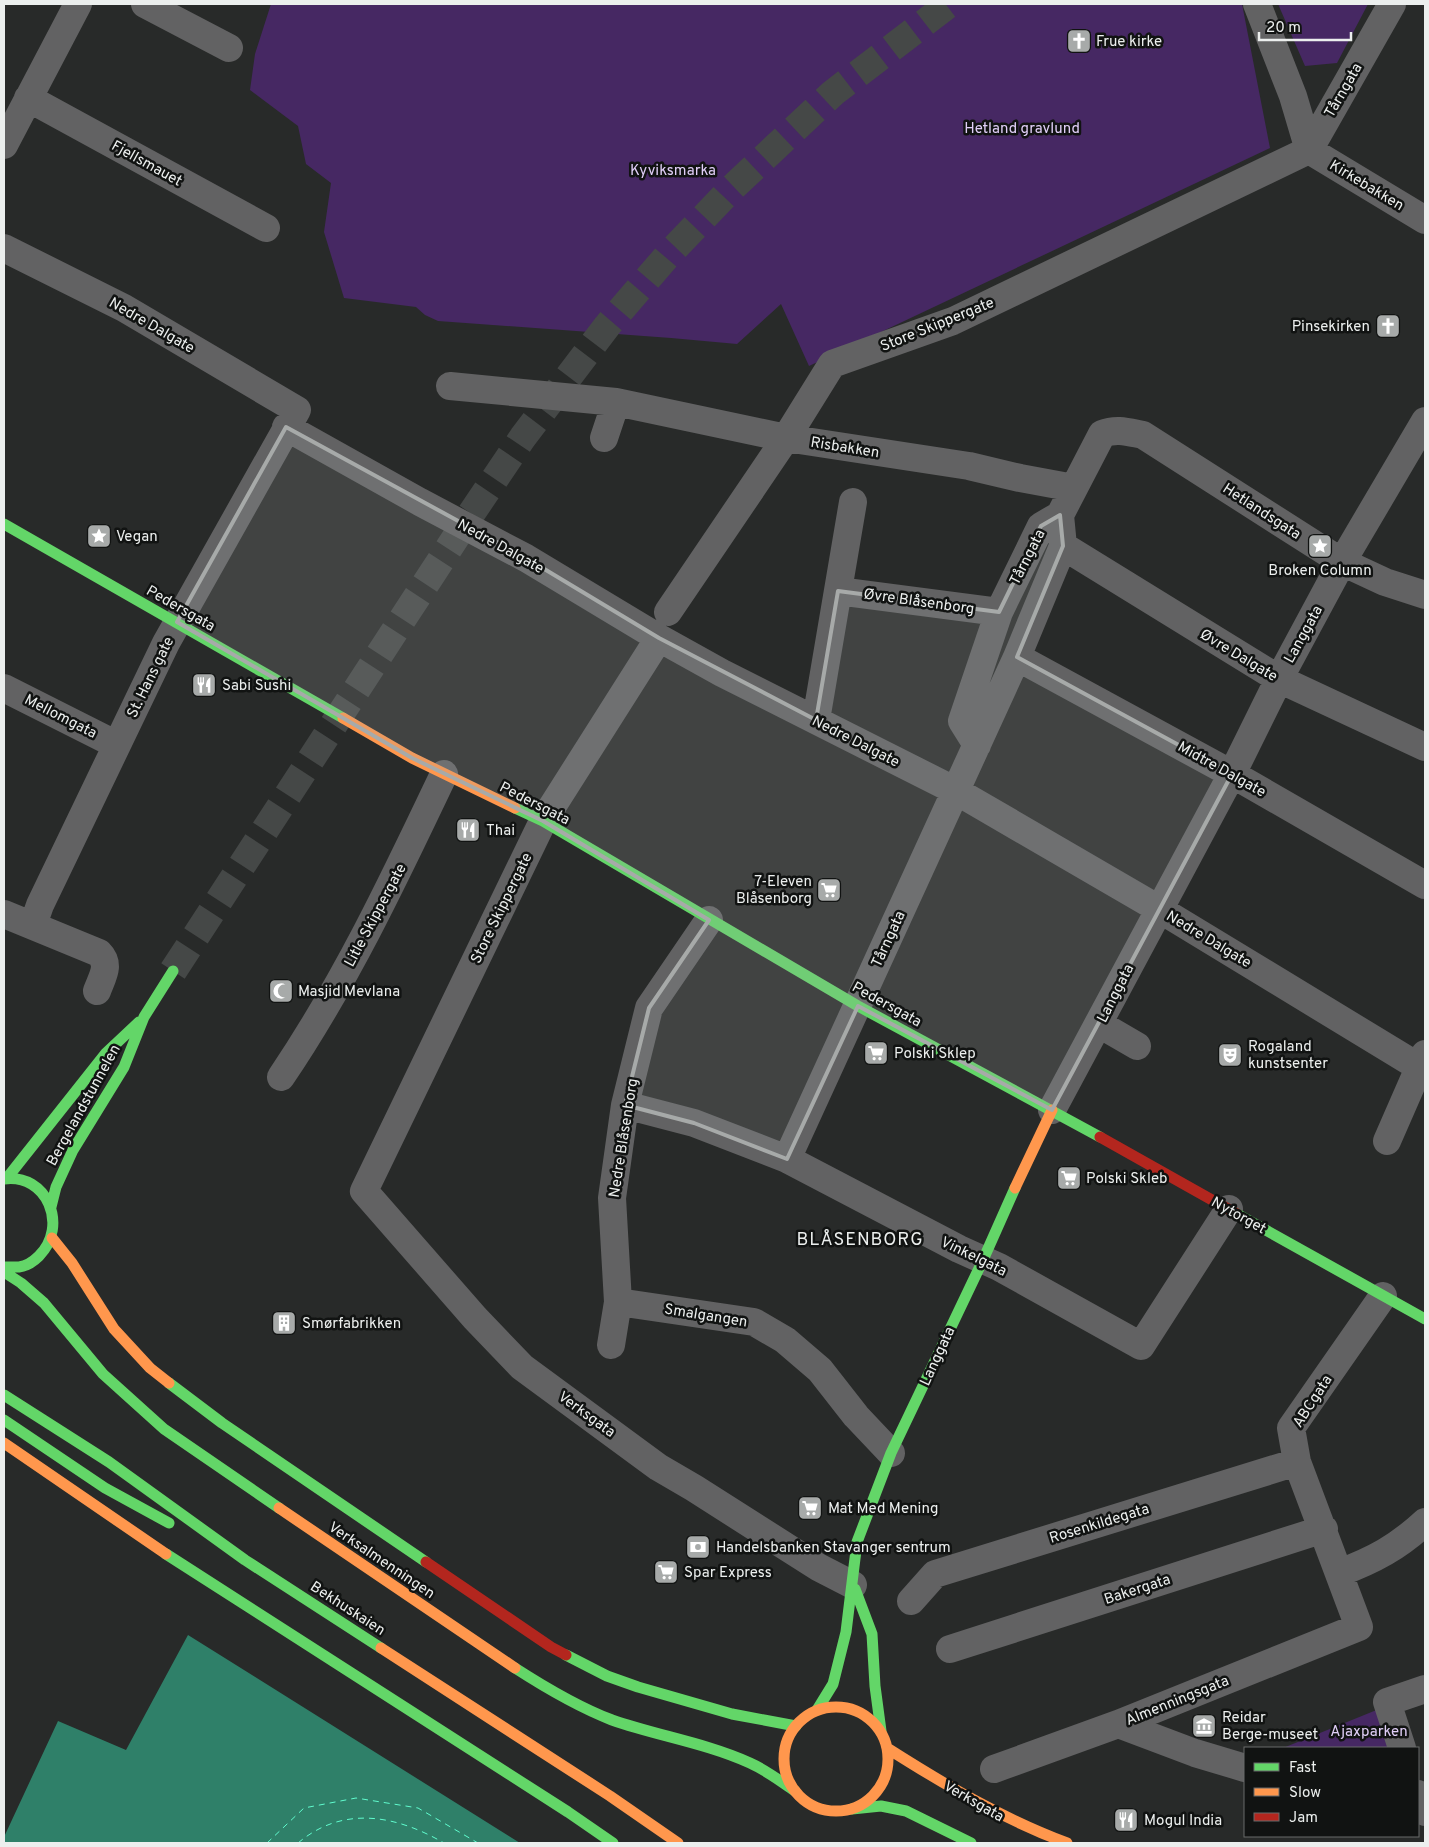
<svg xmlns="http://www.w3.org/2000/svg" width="1429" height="1847" font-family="Overpass,sans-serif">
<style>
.green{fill:#462863}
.water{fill:#2f8069}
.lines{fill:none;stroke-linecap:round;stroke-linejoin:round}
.ferry{stroke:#60fdcf;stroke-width:1;stroke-dasharray:6 5;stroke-linecap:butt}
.primary-tunnel{stroke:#454847;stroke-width:28;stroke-dasharray:28 14;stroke-linecap:butt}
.street{stroke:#626263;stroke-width:28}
.fast{stroke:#63d668;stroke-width:11}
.slow{stroke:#ff974d;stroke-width:11}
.jam{stroke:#b3261e;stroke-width:11}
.marked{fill:#a7aaa9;fill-opacity:0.2;stroke:#a7aaa9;stroke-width:4;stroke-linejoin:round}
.labels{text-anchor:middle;stroke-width:5;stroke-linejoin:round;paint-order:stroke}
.poi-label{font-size:15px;fill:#ecefee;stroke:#111312;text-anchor:start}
.street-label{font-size:15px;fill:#ecefee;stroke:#111312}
.park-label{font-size:15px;fill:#e1cff8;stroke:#111312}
.quarter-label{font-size:18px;letter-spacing:1px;fill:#ecefee;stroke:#111312}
</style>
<rect width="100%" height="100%" fill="#282a29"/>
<!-- green -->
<path class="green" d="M271 4H1242L1270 148 809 366 781 304 737 344 671 338 438 321 425 315 416 307 344 298 324 232 331 183 306 164 298 126 250 90 255 54Z
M1278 4H1368L1337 63 1305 66Z
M1379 1709 1394 1748H1283Z"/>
<!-- water -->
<path class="water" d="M188 1635 520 1843H4V1837L58 1721 126 1750Z"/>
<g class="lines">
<!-- ferry -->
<path class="ferry" d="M267 1843 304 1808 356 1798 418 1808 478 1843
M298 1843C343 1805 396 1815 444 1843"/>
<!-- primary-tunnel -->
<path class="primary-tunnel" d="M173 971 471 514 523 437 607 326 668 255 731 189 833 93 949 4"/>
<!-- street -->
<path class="street" d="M145 4 229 48
M1257 4 1293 96 1309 150
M28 98 266 228
M4 145 78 4
M1309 150 1392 4
M1309 150 1425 220
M4 248 124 308 297 410 166 643 40 905 33 925
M450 386 616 402 786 438 969 466 1020 478 1074 488
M286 427 420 502 526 558 659 638 722 673 956 791 1159 909 1419 1067
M604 438 616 402
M1063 546 1279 679 1425 747
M838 591 999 612
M668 612 786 438 832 364 953 321 1309 150
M659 638 543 821 364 1191 475 1318 522 1367 658 1467 694 1488 818 1567 853 1585
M1017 657 1232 774 1425 885
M4 688 117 745
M816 720 853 502
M977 745 962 721 999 612 1041 526 1060 515
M4 914 99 953C111 965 102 977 97 991
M1099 1024 1137 1046
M281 1077C346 981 395 877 444 774
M625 1105 694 1123 787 1159 959 1249 999 1267 1141 1346 1229 1209
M1052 1110 1232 774 1279 679 1342 562 1425 421
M1387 1141 1425 1054
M787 1159 1017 657 1063 546 1060 515 1102 434C1117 428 1128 432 1143 435L1342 562 1385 582 1425 595
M618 1302 754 1322 785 1340 820 1370 856 1416 891 1453
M611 1345 618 1302 612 1198 625 1105 649 1008 709 920
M1339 1573C1374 1560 1398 1547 1425 1522
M911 1601 935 1574 1297 1462
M950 1649 1324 1529
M1118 1724 1195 1753 1245 1768
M1402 1748 1387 1702 1425 1689
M994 1769 1118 1724 1359 1627 1297 1462 1291 1428 1383 1296
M1418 1794 1425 1812"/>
<!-- fast -->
<path class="fast" d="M4 524 343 718
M515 808 543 821 858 1006 1100 1137
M7 1178 106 1053 139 1022
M4 1179C47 1173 69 1226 39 1256 34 1261 27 1266 19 1267 15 1267 9 1267 4 1267
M51 1207 56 1187 73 1150 124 1067 144 1017 173 971
M1237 1214 1425 1319
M4 1272 21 1283 44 1303 103 1374 164 1429 279 1508
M169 1383 222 1423 426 1562
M4 1395 109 1462 245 1560 381 1648
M4 1420 105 1488 169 1523
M166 1554 568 1812 613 1843
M855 1589 872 1634 875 1686 881 1731
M566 1655 607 1676 638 1687 732 1714 796 1726
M515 1668C546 1688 578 1707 612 1720 658 1736 706 1743 750 1763 766 1770 780 1781 795 1791
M817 1710 833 1684 846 1632 857 1542 891 1453 983 1260 1015 1188
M852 1809 881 1806 906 1811 971 1843"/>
<!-- slow -->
<path class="slow" d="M343 718 412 758 515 808
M1015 1188 1052 1110
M52 1238 72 1263 114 1329 150 1368 169 1383
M4 1443 166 1554
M279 1508 515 1668
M381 1648 610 1796 678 1843
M784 1759a52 52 0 1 1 104 0a52 52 0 1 1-104 0Z
M887 1748C945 1785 1003 1819 1067 1843"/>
<!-- jam -->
<path class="jam" d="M1100 1137 1237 1214
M426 1562 551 1647 566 1655"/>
</g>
<!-- marked area -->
<path class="marked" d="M286 427 526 558 659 638 816 720 838 591 999 612 1041 526 1060 515 1063 546 1017 657 1232 774 1052 1110 858 1006 787 1159 694 1123 625 1105 649 1008 709 920 543 821 412 758 177 622Z"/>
<!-- icons -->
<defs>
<symbol id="church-square" viewBox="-11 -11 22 22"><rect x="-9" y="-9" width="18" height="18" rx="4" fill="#a7aaa9" stroke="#111312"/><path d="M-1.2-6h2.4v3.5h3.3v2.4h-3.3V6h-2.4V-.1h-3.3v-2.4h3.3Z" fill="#fff"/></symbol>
<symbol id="sight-square" viewBox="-11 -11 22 22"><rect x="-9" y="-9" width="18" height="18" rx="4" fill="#a7aaa9" stroke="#111312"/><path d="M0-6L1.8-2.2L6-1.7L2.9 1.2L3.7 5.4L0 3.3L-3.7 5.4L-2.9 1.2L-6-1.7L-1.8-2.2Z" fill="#fff"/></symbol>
<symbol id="restaurant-square" viewBox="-11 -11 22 22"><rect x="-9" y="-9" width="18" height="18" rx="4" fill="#a7aaa9" stroke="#111312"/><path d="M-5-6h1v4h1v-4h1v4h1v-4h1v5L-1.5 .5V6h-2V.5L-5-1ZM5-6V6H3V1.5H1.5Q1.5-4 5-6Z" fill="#fff"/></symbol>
<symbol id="supermarket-square" viewBox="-11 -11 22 22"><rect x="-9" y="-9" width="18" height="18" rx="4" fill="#a7aaa9" stroke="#111312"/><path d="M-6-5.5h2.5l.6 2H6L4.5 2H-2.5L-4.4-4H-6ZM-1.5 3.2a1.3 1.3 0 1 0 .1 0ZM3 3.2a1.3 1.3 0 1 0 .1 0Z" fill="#fff"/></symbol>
<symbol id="mosque-square" viewBox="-11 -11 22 22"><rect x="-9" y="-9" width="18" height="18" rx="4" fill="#a7aaa9" stroke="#111312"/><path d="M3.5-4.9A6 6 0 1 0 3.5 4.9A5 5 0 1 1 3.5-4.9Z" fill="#fff"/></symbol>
<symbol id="theatre-square" viewBox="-11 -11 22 22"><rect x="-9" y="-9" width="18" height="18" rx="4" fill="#a7aaa9" stroke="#111312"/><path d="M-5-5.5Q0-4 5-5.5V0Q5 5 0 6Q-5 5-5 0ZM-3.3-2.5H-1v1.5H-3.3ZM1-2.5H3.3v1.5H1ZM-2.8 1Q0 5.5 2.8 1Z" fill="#fff"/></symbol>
<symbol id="building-square" viewBox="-11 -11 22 22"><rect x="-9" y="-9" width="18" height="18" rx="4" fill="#a7aaa9" stroke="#111312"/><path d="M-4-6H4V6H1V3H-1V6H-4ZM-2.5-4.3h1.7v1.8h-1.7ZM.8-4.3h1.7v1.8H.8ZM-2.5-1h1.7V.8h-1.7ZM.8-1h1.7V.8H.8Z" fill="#fff"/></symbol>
<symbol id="bank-square" viewBox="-11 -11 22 22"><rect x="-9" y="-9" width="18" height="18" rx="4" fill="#a7aaa9" stroke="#111312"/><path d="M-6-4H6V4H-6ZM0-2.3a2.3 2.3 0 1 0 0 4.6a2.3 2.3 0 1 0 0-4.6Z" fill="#fff"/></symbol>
<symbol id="museum-square" viewBox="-11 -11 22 22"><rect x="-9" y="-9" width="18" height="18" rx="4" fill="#a7aaa9" stroke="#111312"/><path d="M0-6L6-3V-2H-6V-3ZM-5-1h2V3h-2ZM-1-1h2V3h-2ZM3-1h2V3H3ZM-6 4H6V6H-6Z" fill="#fff"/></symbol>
</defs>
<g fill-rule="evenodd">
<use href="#church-square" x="1065" y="27" width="28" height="28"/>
<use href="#church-square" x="1374" y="312" width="28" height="28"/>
<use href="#sight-square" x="85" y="522" width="28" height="28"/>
<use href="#sight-square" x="1306" y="532" width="28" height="28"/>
<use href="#restaurant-square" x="190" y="671" width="28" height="28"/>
<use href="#restaurant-square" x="454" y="816" width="28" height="28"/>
<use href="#supermarket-square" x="815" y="876" width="28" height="28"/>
<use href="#mosque-square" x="267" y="977" width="28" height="28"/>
<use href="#supermarket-square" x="862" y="1039" width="28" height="28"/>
<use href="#theatre-square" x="1216" y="1041" width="28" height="28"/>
<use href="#supermarket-square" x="1055" y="1164" width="28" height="28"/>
<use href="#building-square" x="270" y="1309" width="28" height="28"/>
<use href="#supermarket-square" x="796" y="1494" width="28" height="28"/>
<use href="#bank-square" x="684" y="1533" width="28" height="28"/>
<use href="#supermarket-square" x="652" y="1558" width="28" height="28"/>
<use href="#museum-square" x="1190" y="1712" width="28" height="28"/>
<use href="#restaurant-square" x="1112" y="1806" width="28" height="28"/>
</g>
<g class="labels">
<!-- poi labels -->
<g class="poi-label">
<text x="1096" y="46">Frue kirke</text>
<text x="1370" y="331" text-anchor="end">Pinsekirken</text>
<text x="116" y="541">Vegan</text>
<text x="1320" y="575" text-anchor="middle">Broken Column</text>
<text x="222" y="690">Sabi Sushi</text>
<text x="486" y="835">Thai</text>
<text x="812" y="886" text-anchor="end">7-Eleven<tspan x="812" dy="17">Blåsenborg</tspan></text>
<text x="298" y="996">Masjid Mevlana</text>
<text x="1248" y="1051">Rogaland<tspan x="1248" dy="17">kunstsenter</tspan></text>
<text x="894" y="1058">Polski Sklep</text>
<text x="1086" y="1183">Polski Skleb</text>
<text x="302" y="1328">Smørfabrikken</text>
<text x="828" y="1513">Mat Med Mening</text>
<text x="716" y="1552">Handelsbanken Stavanger sentrum</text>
<text x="684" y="1577">Spar Express</text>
<text x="1222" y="1722">Reidar<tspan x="1222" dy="17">Berge-museet</tspan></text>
<text x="1144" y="1825">Mogul India</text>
</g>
<!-- street labels -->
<g class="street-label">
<text transform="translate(1343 90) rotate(-60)" y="5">Tårngata</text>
<text transform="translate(147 163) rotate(29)" y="5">Fjellsmauet</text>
<text transform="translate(1367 185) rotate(31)" y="5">Kirkebakken</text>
<text transform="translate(937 324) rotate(-22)" y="5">Store Skippergate</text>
<text transform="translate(152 325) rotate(30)" y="5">Nedre Dalgate</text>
<text transform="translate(845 447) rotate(9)" y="5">Risbakken</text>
<text transform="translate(1262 511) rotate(33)" y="5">Hetlandsgata</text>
<text transform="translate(501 546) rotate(29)" y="5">Nedre Dalgate</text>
<text transform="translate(1027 557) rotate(-63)" y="5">Tårngata</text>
<text transform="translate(919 601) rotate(8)" y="5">Øvre Blåsenborg</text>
<text transform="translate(181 608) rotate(30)" y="5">Pedersgata</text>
<text transform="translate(1303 634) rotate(-61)" y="5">Langgata</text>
<text transform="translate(1239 655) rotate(31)" y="5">Øvre Dalgate</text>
<text transform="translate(150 677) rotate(-64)" y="5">St. Hans gate</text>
<text transform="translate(61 716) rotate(27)" y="5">Mellomgata</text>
<text transform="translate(856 741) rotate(27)" y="5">Nedre Dalgate</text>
<text transform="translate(1222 769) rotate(29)" y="5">Midtre Dalgate</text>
<text transform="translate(535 803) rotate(27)" y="5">Pedersgata</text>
<text transform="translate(501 908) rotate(-64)" y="5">Store Skippergate</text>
<text transform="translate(375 915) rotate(-62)" y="5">Litle Skippergate</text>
<text transform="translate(888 939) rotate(-65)" y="5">Tårngata</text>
<text transform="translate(1209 939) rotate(31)" y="5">Nedre Dalgate</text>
<text transform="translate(1115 993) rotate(-63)" y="5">Langgata</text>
<text transform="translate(887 1004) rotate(29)" y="5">Pedersgata</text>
<text transform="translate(83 1105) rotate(-61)" y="5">Bergelandstunnelen</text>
<text transform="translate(623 1138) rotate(-81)" y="5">Nedre Blåsenborg</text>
<text transform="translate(1239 1215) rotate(29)" y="5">Nytorget</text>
<text transform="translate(974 1256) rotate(26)" y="5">Vinkelgata</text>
<text transform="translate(706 1315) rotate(9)" y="5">Smalgangen</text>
<text transform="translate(937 1356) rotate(-65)" y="5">Langgata</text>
<text transform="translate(1312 1401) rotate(-57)" y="5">ABCgata</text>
<text transform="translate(587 1414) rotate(36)" y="5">Verksgata</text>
<text transform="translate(1099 1523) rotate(-17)" y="5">Rosenkildegata</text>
<text transform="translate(382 1560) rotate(34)" y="5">Verksalmenningen</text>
<text transform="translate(1137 1589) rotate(-18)" y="5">Bakergata</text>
<text transform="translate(348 1608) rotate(33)" y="5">Bekhuskaien</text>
<text transform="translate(1177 1700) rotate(-22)" y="5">Almenningsgata</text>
<text transform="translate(974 1801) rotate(30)" y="5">Verksgata</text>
</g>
<!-- park labels -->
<g class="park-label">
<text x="1022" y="133">Hetland gravlund</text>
<text x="673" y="175">Kyviksmarka</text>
<text x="1369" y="1736">Ajaxparken</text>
</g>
<!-- quarter labels -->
<g class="quarter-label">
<text x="860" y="1245">BLÅSENBORG</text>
</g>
</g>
<!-- border -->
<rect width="1429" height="1847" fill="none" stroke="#ecefee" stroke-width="10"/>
<!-- legend -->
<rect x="1244" y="1747" width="175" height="90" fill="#111312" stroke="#696b6a"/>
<rect x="1254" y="1763" width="25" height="8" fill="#63d668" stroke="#696b6a"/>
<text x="1289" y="1772" font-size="15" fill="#ecefee">Fast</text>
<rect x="1254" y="1788" width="25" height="8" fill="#ff974d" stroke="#696b6a"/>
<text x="1289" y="1797" font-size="15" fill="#ecefee">Slow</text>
<rect x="1254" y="1813" width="25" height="8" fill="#b3261e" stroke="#696b6a"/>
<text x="1289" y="1822" font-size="15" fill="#ecefee">Jam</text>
<!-- scale -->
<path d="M1259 32v8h92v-8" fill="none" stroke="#ecefee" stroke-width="2.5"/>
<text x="1266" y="32" font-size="15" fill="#ecefee" stroke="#111312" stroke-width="4" paint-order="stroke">20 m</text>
</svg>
